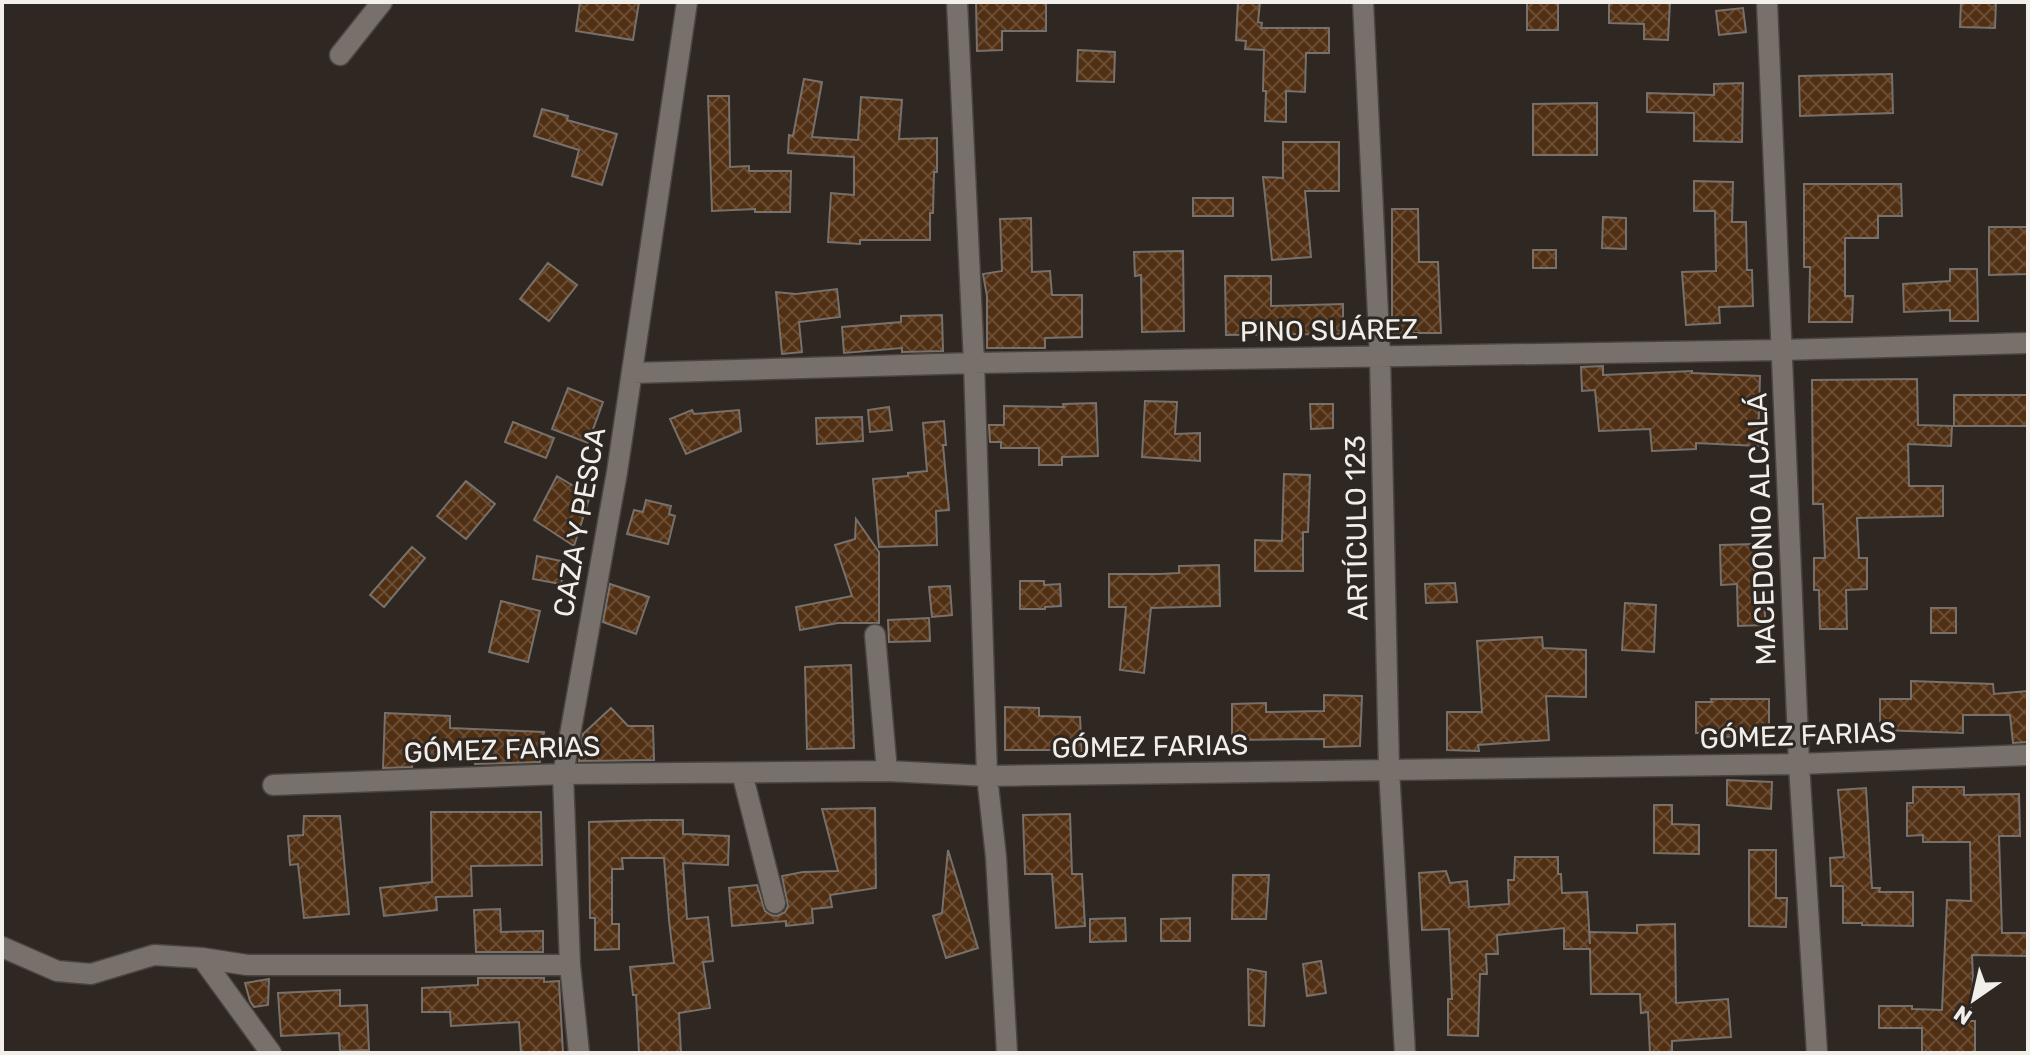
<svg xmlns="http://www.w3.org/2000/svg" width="2030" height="1055" font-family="Rubik,sans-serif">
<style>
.building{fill:url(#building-cross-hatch);stroke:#78706a;stroke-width:2}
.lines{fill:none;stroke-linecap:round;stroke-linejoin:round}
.street-casing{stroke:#4b4541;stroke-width:23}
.street{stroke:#78706a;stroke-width:20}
.labels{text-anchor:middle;stroke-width:6;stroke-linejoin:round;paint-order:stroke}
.street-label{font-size:28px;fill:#f2eeea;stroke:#2e2722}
</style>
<defs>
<pattern id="building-cross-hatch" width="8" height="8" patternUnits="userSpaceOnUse" patternTransform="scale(2)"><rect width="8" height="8" fill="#512f12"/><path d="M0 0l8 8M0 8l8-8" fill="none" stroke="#6a4d35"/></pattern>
</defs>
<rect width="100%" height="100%" fill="#2e2722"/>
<!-- building -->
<path class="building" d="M580 2H639L633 40 576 31Z
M976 2H1046V31H1002V50L977 51Z
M1238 2H1260L1258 22 1262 23 1261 28H1329V53H1306L1305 92 1286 91V122L1265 121 1266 91H1263L1264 50 1245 49 1246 41 1236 40Z
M1527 2H1558V30H1527Z
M1609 2H1670L1668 40 1644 39V24L1609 23Z
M1961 2H1996L1995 28 1960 27Z
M1743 8 1746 32 1719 35 1716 11Z
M1078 50 1115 52 1114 82 1077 81Z
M1892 74 1893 113 1800 116 1799 76Z
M804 79 822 82 812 137 858 140 861 97 902 100 899 139 937 138V172H934L933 213H930V240H860V244L828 242 831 193 854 195V157L788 153 789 135 793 136Z
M1743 83 1742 142 1694 141V113L1647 112V93L1714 95V84Z
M708 96H729L730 167 749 166V171H791L790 212H755V209L712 211Z
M1597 103V155H1533V104Z
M542 109 568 116 567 120 617 134 602 185 572 176 579 150 534 136Z
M1283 142H1339V191H1305L1311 257 1272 260 1263 177 1283 178Z
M1694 181 1733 182 1732 222H1746L1747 270H1752L1753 306 1719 307 1720 323 1686 325 1682 272 1716 271 1715 211H1694Z
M1804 184H1901L1902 216H1878V238H1845V296H1853L1852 322H1809L1810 267H1804Z
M1193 198H1233V216H1193Z
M1392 209H1418L1419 262H1438L1441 333H1392Z
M1603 217 1626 218V249L1602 248Z
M1031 218 1032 272 1050 271 1052 295H1082V337L1045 338V348H987V296L983 274 1002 271 1000 219Z
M1989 227H2028V274L1989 275Z
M1533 250H1556V268H1533Z
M1183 251 1184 331 1142 332 1141 275 1135 276 1134 252Z
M548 263 577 285 549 321 520 299Z
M1950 269H1977L1978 321H1950V310L1904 312 1903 284 1950 281Z
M1225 276H1271V306L1343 304V334L1226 335Z
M837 289 840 317 799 322 802 352 782 354 776 292 796 294Z
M942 315 943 351 902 352V348L844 353 842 327 901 322V316Z
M1603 366V375L1692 371V373L1760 376 1758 446 1696 443V449L1652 451 1650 429 1599 431 1595 390 1582 391 1581 367Z
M1917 379 1918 425 1952 426 1951 446 1908 444 1909 486H1943V516L1857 518 1859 558H1867V589L1846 590 1847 629H1820L1819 590H1814V558H1825L1823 504H1813L1812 380Z
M568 388 603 402 588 443 552 429Z
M1954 395H2028V426H1954Z
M1145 401 1177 402 1175 434 1200 433V461L1142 457Z
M1096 403 1098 456 1062 457V465H1039V448H1001V442H990L989 425H1004V406L1064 407 1063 404Z
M1310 404H1333V428L1311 429Z
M889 407 892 430 870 432 868 410Z
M692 410 694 414 739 410 741 431 686 454 670 419Z
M862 417 863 441 817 444 816 418Z
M944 421 946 445H943L949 510 936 511 937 545 879 547 873 479 908 476V473L927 471 923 423Z
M513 422 554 438 546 458 505 442Z
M1284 474 1310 475 1308 532H1303V571H1255V540L1282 541Z
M557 476 590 496 574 546 534 520Z
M466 481 495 504 466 539 437 516Z
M646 500 671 506 669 514 675 516 668 544 627 534 634 510 643 512Z
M856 519 879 552V623H838L800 630 796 607 852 596 835 545 855 539Z
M1754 544 1756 595H1765V625L1738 626 1737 584 1721 585 1720 545Z
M412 547 425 558 384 607 370 595Z
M537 556 566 562 561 584 533 579Z
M1219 565 1220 606 1151 608 1144 673 1120 670 1126 607H1109V574H1160L1179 573V566Z
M1020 581H1044V585L1060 584 1061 606 1045 607V609H1020Z
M1455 583 1457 602 1426 603 1425 584Z
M610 584 649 597 636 634 603 622Z
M950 586 952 615 932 617 929 587Z
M501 601 540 611 528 662 489 652Z
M1625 603 1656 605 1654 652 1622 650Z
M1931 608H1956V633H1931Z
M929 618 930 641 889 642 888 620Z
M1542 637 1543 648 1586 650V697L1546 696 1549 740 1478 745 1479 751 1447 750V712H1482L1477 641Z
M851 665 854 748 807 749 805 667Z
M1911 681 1993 684 1994 694 2028 691V742L2013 743 2010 715H1963V733L1880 730V699H1911Z
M1324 695 1362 696 1360 746 1324 747V739L1232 740V704L1266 703V712L1324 711Z
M1711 699H1769V736L1712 737V733H1696V702H1712Z
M1005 707 1039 708V716L1080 717 1082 756H1062V750H1005Z
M611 708 628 726H653L654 760 579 761 583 734Z
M385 713 450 716V728L544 732 540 762 475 764 476 759 413 756 412 767 383 768Z
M1727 780 1772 782 1771 809 1727 805Z
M1913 787H1964V795L2019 794 2020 836H1999L2002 933H2028V956L1972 955 1973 979 1970 1021H1975V1053H1922V1028H1879V1006H1912V1009L1942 1010 1947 900 1971 901 1970 842H1923V835L1907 836V803H1913Z
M1866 788 1872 888H1880L1879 892H1913V926L1862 925V923H1843V886H1831L1830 858 1844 857 1838 790Z
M1654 805H1672V824L1699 825V854L1654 853Z
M875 808 876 888 830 895 832 907 812 909 813 923 786 926V921L732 926 729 888 757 885 765 911 771 915 777 916 785 912 788 906 782 876 803 872 838 871 822 809Z
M431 812H541L542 865 471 866 472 896 436 897 437 910 384 916 380 888 432 882Z
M1070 814 1072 874H1082L1085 926 1056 928 1052 874H1025L1023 815Z
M304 816H340L349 914 304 918 298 864 290 865 288 836 303 835Z
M649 820H683V834L729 836 728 865 683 863 687 919 708 917 713 961 703 962 710 1008 679 1013 681 1053H639L636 995H633L630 967 674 963 669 920 664 858H622L623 869H612V924H619V949L595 950V918H590L589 822Z
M948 850 978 948 946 958 933 916 942 913Z
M1749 850H1776V898H1787L1786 927 1749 926Z
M1515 857H1558V874H1561L1562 893 1587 892 1590 944 1589 932 1637 933V925L1675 924 1676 1003 1728 999 1731 1037 1672 1041V1053H1650L1648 1012 1641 1013 1640 994H1591L1590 949H1564V928L1497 935 1498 954H1486L1487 974H1480L1478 1036 1448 1035V999H1452L1449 929 1422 930 1419 873 1446 871 1450 883 1467 881 1469 907 1509 904 1508 880H1514Z
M1233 875H1269L1266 919H1232Z
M500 909 501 932 543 931V952H476L474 910Z
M1125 918 1126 941 1090 942V919Z
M1190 918V941H1161V919Z
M1321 961 1326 993 1307 996 1303 964Z
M1248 969 1266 972 1264 1026 1249 1025Z
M478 978H544V982L559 981 563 1053H521L519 1022 451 1026 450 1012H422V988L478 985Z
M269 979 268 1005 254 1007 250 1001 245 983Z
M340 990V1006L367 1005 369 1050 340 1051 339 1033 281 1036 278 993Z"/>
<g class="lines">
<defs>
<path id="street" d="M957 2 974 363 987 776 996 857 1007 1053
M1363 2 1380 357 1389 769 1405 1053
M1767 2 1799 764 1817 1053
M340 55 382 2
M632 373 974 363 1782 350 2028 343
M875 635 887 771
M742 773 775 903
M273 785 563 774 887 771 987 776 1799 764 2028 755
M2 947 57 971 91 974 154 955 202 958 247 965H570
M202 958 271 1053
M579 1053 570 965 563 774 617 472 687 2"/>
</defs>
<!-- street casing -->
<use href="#street" class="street-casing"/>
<!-- street -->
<use href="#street" class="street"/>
</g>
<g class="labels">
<!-- street labels -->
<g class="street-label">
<text transform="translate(1329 330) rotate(-1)" y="10">PINO SUÁREZ</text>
<text transform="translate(579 522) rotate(-80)" y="10">CAZA Y PESCA</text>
<text transform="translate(1356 528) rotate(-91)" y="10">ARTÍCULO 123</text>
<text transform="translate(1761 529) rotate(-92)" y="10">MACEDONIO ALCALÁ</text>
<text transform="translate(1798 735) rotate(-2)" y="10">GÓMEZ FARIAS</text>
<text transform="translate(1150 746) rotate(-1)" y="10">GÓMEZ FARIAS</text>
<text transform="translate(502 749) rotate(-2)" y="10">GÓMEZ FARIAS</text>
</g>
</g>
<!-- border -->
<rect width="2030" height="1055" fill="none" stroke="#f2eeea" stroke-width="8"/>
<!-- north arrow -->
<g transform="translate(1974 999) rotate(214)" stroke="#2e2722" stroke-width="6" paint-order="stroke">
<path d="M0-6L14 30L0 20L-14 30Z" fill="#f2eeea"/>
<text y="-12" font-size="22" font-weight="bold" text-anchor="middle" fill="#f2eeea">N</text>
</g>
</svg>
